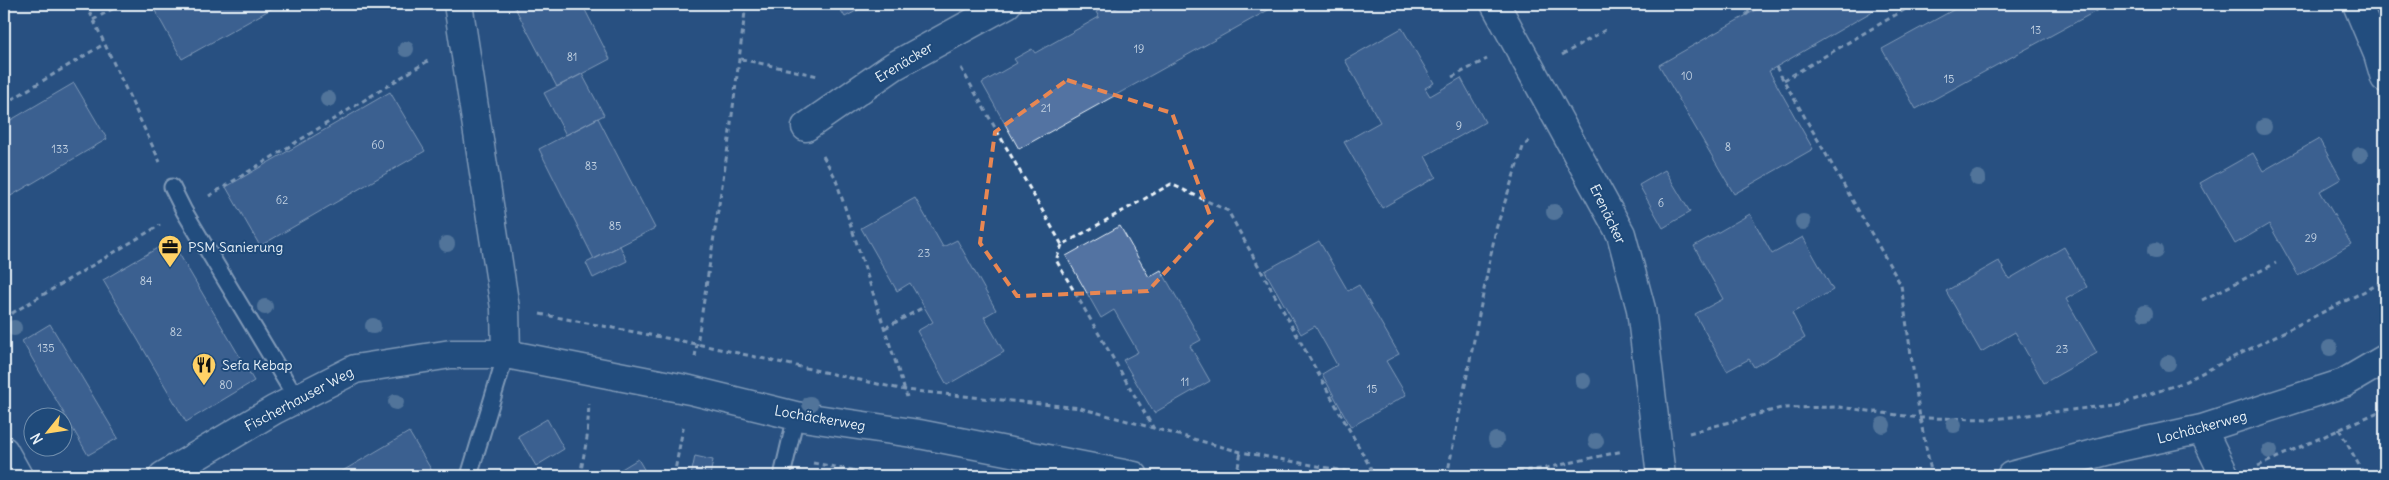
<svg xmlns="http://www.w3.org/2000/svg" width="2389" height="480" font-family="Delius,sans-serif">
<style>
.building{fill:#5373a2;stroke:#e8f1f8}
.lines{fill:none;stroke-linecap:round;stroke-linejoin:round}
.lane-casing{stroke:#e8f1f8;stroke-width:19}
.street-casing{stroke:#e8f1f8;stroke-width:31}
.path{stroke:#e8f1f8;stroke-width:3;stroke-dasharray:5 4;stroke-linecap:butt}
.lane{stroke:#1f4a7a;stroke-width:15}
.street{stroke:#1f4a7a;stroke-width:28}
.tree{fill:#84a0b9}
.marked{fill:none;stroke:#e88753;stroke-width:4;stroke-dasharray:10 6;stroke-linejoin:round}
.labels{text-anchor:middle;stroke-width:4;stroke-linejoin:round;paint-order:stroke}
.number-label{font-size:11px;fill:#c3d2e2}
.street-label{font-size:14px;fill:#e8f1f8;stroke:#1f4a7a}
.poi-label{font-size:14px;fill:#e8f1f8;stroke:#1f4a7a;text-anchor:start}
</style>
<rect width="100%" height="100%" fill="#285181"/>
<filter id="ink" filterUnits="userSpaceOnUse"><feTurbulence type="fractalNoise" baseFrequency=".02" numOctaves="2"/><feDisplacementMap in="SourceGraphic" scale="10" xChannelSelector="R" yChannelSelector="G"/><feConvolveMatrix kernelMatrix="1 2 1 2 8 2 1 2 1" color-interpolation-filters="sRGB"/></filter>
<g filter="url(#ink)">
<!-- building -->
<path class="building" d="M159 4H280L182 59 153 7Z
M513 4H582L610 59 557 87Z
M837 4H869L845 17Z
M1112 4 1115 9 1124 4H1279L1019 149 982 83 1017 63 1014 59 1032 49 1035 53 1099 17 1096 12Z
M1766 4H1885L1769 71 1813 149 1734 194 1659 65Z
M1964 4H2109L1916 109 1882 49Z
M1402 28 1434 83 1425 88 1430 96 1461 78 1485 122 1425 156 1436 177 1382 208 1344 142 1380 122 1345 60Z
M582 74 604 115 566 135 544 93Z
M74 83 107 139 4 200V124Z
M390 92 425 151 260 246 226 187Z
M598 118 655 228 594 259 539 149Z
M2319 139 2341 179 2320 191 2351 244 2298 275 2269 224 2235 244 2200 183 2253 153 2263 171Z
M1665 170 1690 212 1663 228 1639 185Z
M915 198 943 247 957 240 996 310 984 317 1004 352 947 385 917 331 933 322 910 283 897 291 861 228Z
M1750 214 1772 254 1803 237 1833 290 1792 313 1805 338 1754 367 1749 359 1727 371 1695 314 1723 299 1694 246Z
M1120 226 1149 277 1161 270 1201 340 1190 346 1210 381 1154 413 1123 360 1138 352 1114 310 1101 318 1066 256Z
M171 240 254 381 186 422 103 280Z
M1319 241 1348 291 1359 285 1399 354 1386 361 1406 395 1351 427 1322 374 1337 365 1315 326 1301 334 1265 271Z
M620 246 627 261 593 278 586 263Z
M2064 247 2087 287 2066 299 2097 353 2044 383 2015 332 1981 352 1946 291 1999 261 2009 279Z
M50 324 118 438 88 455 22 341Z
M547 419 564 449 536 466 518 436Z
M409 432 435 476H334Z
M695 456 713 460 710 476H691Z
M638 459 648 476H617L615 473Z"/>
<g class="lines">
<defs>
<path id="lane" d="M172 187 184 211 296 398
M469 476 506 354
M782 476 796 416"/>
<path id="street" d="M458 4 505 308 506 354
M1495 4 1621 234 1641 309 1661 476
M2357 4 2378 54 2385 78
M806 127 894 66 1007 4
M2202 429 2225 476
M4 451 18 476
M163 476 274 410 355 369 451 354H506L690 390 796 416 919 434 1134 476
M2011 476 2120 447 2202 429 2344 383 2385 359"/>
</defs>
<!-- lane casing -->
<use href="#lane" class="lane-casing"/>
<!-- street casing -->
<use href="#street" class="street-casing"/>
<!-- path -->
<path class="path" d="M86 4 160 162
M1746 15 1756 4
M93 20 121 4
M1562 55 1607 29
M741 59 818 76
M1776 67 1901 285 1920 418 1932 476
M961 68 1062 245 1171 184 1228 211 1375 476
M1452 77 1487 59
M1784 80 1914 4
M4 104 104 44
M823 156 835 177 907 397
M209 196 431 59
M1062 245 1056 260 1154 429
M2202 300 2276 263
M540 314 697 344 905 390 1080 408 1241 452 1372 476
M4 318 160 225
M885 328 924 307
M695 357 728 147 746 4
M2339 429 2365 476
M1689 433 1781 408 1839 407 1920 418 1994 419 2122 404 2182 383 2385 281
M813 463 886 476
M2258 466 2385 409
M580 476 587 438 589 404
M674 476 684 423
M1236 476 1241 452
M1447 476 1496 229 1523 147 1531 139
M1464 476 1542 469 1623 451"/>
<!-- lane -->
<use href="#lane" class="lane"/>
<!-- street -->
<use href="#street" class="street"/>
</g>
<!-- trees -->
<g class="tree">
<circle cx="406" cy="49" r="8"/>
<circle cx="328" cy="99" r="8"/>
<circle cx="2264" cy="127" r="8"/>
<circle cx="2360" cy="155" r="8"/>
<circle cx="1978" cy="178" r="8"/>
<circle cx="1554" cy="212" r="8"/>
<circle cx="1803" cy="222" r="8"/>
<circle cx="447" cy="244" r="8"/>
<circle cx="2155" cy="251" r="8"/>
<circle cx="265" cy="307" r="8"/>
<circle cx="2145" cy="313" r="8"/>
<circle cx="373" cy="326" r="8"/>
<circle cx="14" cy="328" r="8"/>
<circle cx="2330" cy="348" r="8"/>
<circle cx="2168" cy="363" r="8"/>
<circle cx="1583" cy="381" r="8"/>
<circle cx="396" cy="402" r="8"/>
<circle cx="810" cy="404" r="8"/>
<circle cx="1883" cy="425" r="8"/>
<circle cx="1954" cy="425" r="8"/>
<circle cx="1496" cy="440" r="8"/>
<circle cx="1596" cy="441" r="8"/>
<circle cx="2270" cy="451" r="8"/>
</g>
</g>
<!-- marked area -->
<path d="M0 0H2389V480H0ZM1067 80 1172 113 1212 221 1148 291 1017 296 980 243 995 132Z" fill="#285181" fill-opacity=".55" fill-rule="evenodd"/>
<path class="marked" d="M1067 80 1172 113 1212 221 1148 291 1017 296 980 243 995 132Z"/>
<!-- icons -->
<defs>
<symbol id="office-pin" viewBox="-11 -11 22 30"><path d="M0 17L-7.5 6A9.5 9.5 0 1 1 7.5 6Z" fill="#ffd166" stroke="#1f4a7a"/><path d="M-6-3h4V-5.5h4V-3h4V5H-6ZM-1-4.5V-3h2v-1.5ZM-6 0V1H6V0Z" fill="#111"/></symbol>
<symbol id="restaurant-pin" viewBox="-11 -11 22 30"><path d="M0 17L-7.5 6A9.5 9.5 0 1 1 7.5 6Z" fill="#ffd166" stroke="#1f4a7a"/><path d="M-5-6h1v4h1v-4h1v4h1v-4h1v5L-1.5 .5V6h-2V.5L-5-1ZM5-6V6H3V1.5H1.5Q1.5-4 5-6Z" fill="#111"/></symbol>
</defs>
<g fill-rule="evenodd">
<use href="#office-pin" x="156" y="233" width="28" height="38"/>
<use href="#restaurant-pin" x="190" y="351" width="28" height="38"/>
</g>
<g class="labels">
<!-- number labels -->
<g class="number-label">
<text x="2036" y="34">13</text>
<text x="1139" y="53">19</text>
<text x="572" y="61">81</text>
<text x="1687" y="80">10</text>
<text x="1949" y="83">15</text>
<text x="1046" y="112">21</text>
<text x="1459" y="130">9</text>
<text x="378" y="149">60</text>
<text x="1728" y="151">8</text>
<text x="60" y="153">133</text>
<text x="591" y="170">83</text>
<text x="282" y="204">62</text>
<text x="1661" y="207">6</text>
<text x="615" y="230">85</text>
<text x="2311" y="242">29</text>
<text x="924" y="257">23</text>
<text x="146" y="285">84</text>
<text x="176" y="336">82</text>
<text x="46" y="352">135</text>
<text x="2062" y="353">23</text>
<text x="1185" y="386">11</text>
<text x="226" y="389">80</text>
<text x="1372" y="393">15</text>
</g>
<!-- street labels -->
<g class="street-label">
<text transform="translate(904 62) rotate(-31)" y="5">Erenäcker</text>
<text transform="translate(1608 214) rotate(64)" y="5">Erenäcker</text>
<text transform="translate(299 399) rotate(-28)" y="5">Fischerhauser Weg</text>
<text transform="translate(820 418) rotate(10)" y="5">Lochäckerweg</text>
<text transform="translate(2202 427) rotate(-15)" y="5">Lochäckerweg</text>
</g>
<!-- poi labels -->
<g class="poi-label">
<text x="188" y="252">PSM Sanierung</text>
<text x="222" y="370">Sefa Kebap</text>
</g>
</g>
<!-- margin -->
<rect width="2389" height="480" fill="none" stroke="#1f4a7a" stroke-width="20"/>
<rect x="10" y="10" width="2369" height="460" fill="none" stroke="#e8f1f8" stroke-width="2" filter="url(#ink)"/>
<!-- north arrow -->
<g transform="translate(48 432) rotate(240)"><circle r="24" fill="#1f4a7a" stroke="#6f8dac"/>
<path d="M0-4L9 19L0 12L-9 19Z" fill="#ffd166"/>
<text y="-8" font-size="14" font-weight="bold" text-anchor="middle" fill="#e8f1f8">N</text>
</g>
</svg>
